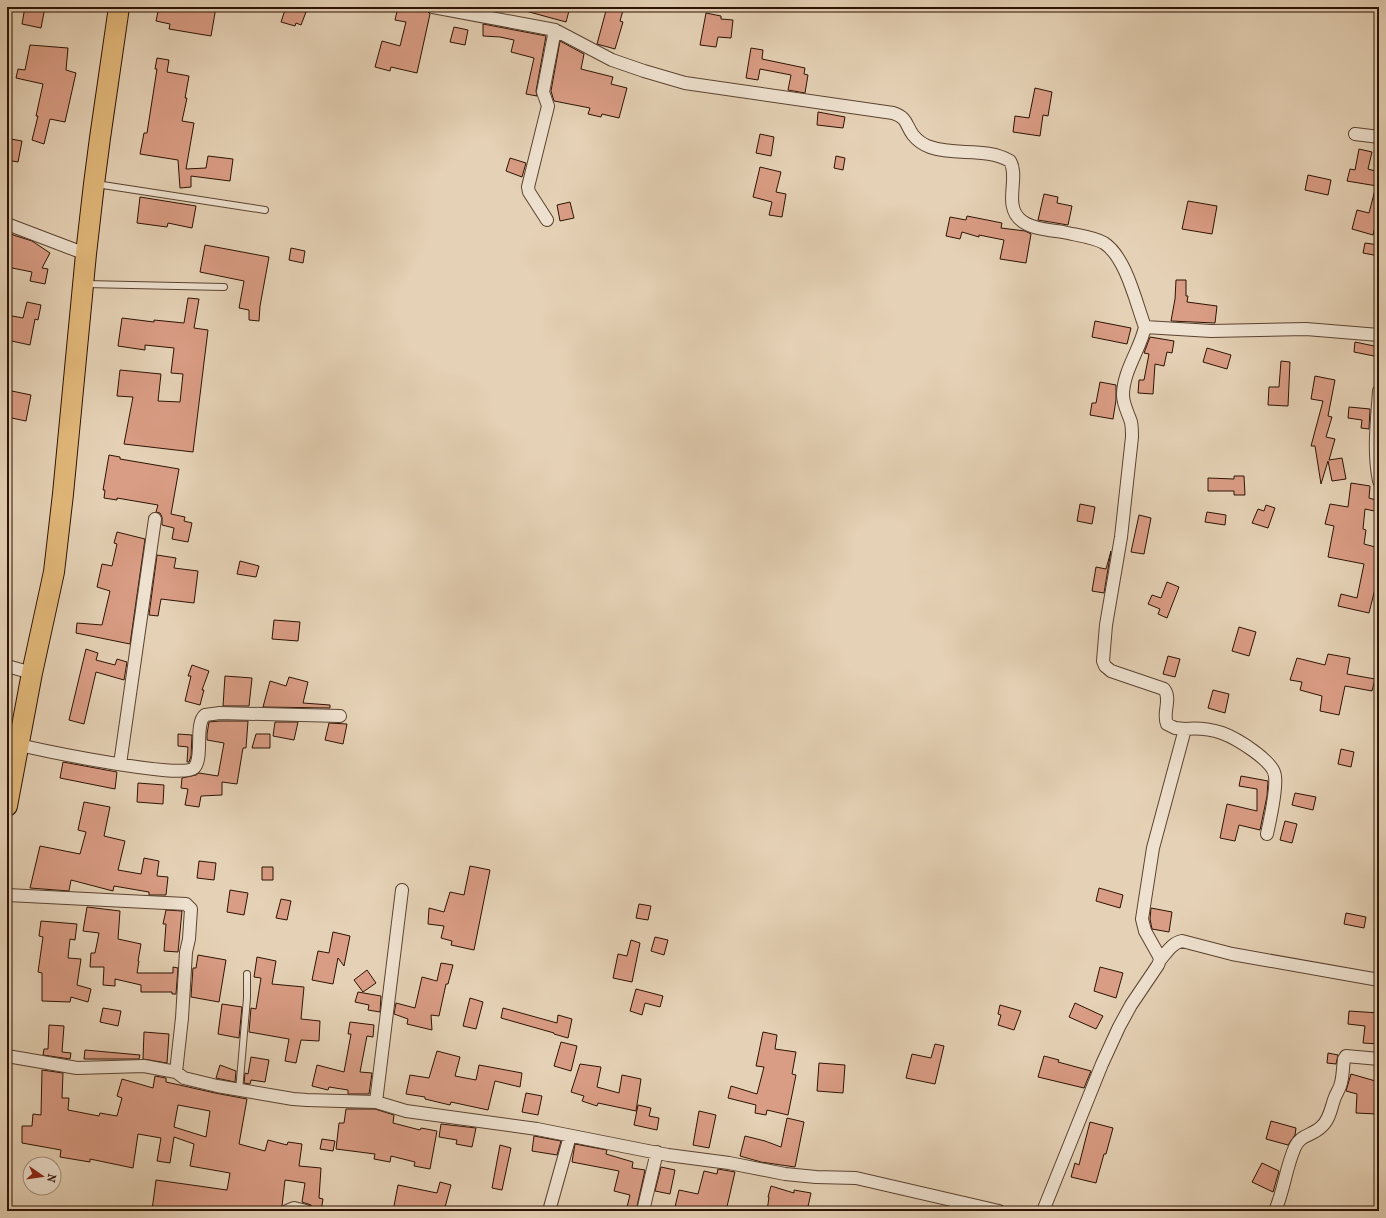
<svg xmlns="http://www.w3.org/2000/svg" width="1386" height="1218" font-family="'IM FELL French Canon',serif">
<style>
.building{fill:#d99c84;stroke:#2d1303;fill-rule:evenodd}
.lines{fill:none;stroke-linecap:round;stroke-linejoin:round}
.service-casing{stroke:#5b4230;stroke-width:8}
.minor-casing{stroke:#5b4230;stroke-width:14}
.primary-casing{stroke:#2d1303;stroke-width:22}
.service{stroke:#eee1cf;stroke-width:6}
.minor{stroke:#eee1cf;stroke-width:12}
.primary{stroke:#e2b87a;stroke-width:20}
</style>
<rect width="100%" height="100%" fill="#e5d1b5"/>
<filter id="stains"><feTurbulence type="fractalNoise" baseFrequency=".005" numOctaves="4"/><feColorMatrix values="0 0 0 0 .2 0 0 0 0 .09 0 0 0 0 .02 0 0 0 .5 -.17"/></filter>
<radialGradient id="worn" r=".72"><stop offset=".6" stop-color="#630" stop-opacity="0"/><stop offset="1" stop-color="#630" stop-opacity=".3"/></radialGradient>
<!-- building -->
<path class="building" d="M25 7H45L41 28 22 24Z
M159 7H216L211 36 169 29 170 24 156 21Z
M286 7 306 12 301 25 296 23 295 26 281 22Z
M398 7 420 11V10L427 11 430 14 417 73 391 67 390 71 375 67 382 41 400 46 406 22 395 20Z
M522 7H570L566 22 522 10Z
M607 7H624L620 21 623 22 615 49 597 44Z
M706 13 721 16V19L733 20 731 38 718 37 716 47 700 45Z
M483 24 546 36 536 91 537 96 526 94 534 58 511 52 514 40 500 37 483 36Z
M454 27 468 30 465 45 450 42Z
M560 41 584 54 581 69 613 77 611 84 627 88 619 118 602 114 601 117 588 114 590 108 554 101 551 91Z
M30 45 68 48 66 70 76 73 65 122 50 119 44 144 32 140 38 116H36L43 84 16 78 18 69 25 70Z
M751 48 763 50 762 59 805 68 804 74 808 75 805 93 788 90 791 75 760 69 758 80 746 78Z
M157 58 169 60 167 72 189 76 185 98H187L182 121 194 123 186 169 206 168 208 156 233 159 230 181 191 176V187L180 188 178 160 140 154 144 133H147L157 69H155Z
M1035 88 1052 92 1048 116 1043 115 1040 136 1013 132 1015 116 1029 118Z
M818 112 845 117 843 128 817 125Z
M760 134 774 137 771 156 756 153Z
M11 139 22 141 18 162 7 160V150L9 151Z
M1359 149 1372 152 1368 169 1379 172V211L1373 235 1352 229 1357 210 1369 213 1376 186H1377L1347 181 1350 169 1355 170Z
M836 156 845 158 843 170 834 168Z
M510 158 526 163 522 177 506 171Z
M760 167 781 172 776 192 786 194 782 217 769 215 772 202 753 197Z
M1308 175 1331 180 1328 195 1305 190Z
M1044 194 1058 197 1057 203 1072 206 1068 225 1038 220Z
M140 197 196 206 192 228 168 223 167 227 137 223Z
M1188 201 1217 206 1212 234 1182 229Z
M570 202 574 218 560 221 557 205Z
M967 216 1002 223 1001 228 1025 231 1031 234 1026 263 1000 259 1004 240 979 235V237L962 232 960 239 946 236 950 217 966 220Z
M7 233 32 241 50 253 42 268 48 269 45 284 30 281 32 272 7 267Z
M1365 243 1379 245V256L1363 253Z
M205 245 269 257 260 306 259 321 249 320V310L239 308 244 281 200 272Z
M291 248 305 251 303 263 289 260Z
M1176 280H1186V296H1188L1187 302 1217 306 1215 323 1171 321 1175 299Z
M188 298 199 299 194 328 208 330 193 452 124 444 133 397 117 396 120 370 161 374 158 401 180 402 183 374 171 373 174 348 145 345V350L118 346 122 318 154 322V320L184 323Z
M27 302 41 305 38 320 35 319 30 345 7 340V315L23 318Z
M1095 321 1131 328 1127 344 1092 337Z
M1150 337 1174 341 1172 353 1167 352 1164 366 1155 364 1153 394 1138 393 1139 380H1144L1149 354 1144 353Z
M1355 342 1379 347V357L1354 352Z
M1207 348 1231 355 1227 369 1203 362Z
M1281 361 1290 362 1288 406 1268 405 1269 387H1279Z
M1315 376 1335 380 1328 416 1332 417 1326 437 1335 439 1329 460 1342 458 1346 479 1332 481 1328 461 1321 484 1315 446H1311L1323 401 1311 399Z
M1100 382 1116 385V400L1113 419 1090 415 1092 403H1096Z
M7 390 31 395 26 421 7 417Z
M1349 407 1370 409 1369 429 1361 428 1362 420 1348 418Z
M109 455 120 457V459L179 469 171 514 185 517 184 521 192 523 188 542 172 539 174 528 162 525V517L160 513 156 512 158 505 117 498V500L104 498 105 490H103Z
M1234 476H1244L1245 495H1234V491H1208V478L1234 479Z
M1351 483 1370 486 1369 498 1379 501V512L1365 509 1363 529 1366 530 1364 544 1379 548V559L1376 572H1379V589H1375L1369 613 1338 606 1341 594 1357 598 1364 564 1328 557 1334 526 1325 524 1330 504 1348 507Z
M1080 504 1095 507 1092 524 1077 521Z
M1266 505 1275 508 1268 528 1252 523 1258 509 1264 511Z
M1207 512 1226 515 1225 525 1205 522Z
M1139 515 1151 518 1144 554 1131 552Z
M117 532 145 539 130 644 76 633 77 623 102 625 110 591 97 587 102 564 112 566 117 544 114 543Z
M1111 551 1104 593 1092 591 1096 567 1106 569Z
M157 555 176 558 174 568 198 571 194 603 161 599 158 616 149 615Z
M240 561 259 566 256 577 237 574Z
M1167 582 1179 587 1167 618 1158 614 1160 609 1148 604 1152 595 1161 598Z
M274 620 300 622 298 641 272 639Z
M1239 627 1256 632 1249 656 1232 651Z
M86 649 98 653 96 660 115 665 117 659 127 662 124 680 96 672 84 724 69 720Z
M1328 654 1350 658 1347 674 1375 679 1372 691 1345 686 1339 715 1320 711 1322 696 1300 690 1302 682 1290 680 1297 658 1325 665Z
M1168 656 1180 659 1175 677 1163 674Z
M192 665 209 671 202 690H204L200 705 185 701 191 676H188Z
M225 676 252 678 249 706H223Z
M289 677 308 682 303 703 330 705V708L263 707 270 681 286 686Z
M1213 690 1229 694 1225 713 1208 708Z
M220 721H248L246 748H243L237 784 222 782V795L201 796 199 807 185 805 188 789 181 788 182 778 196 775 199 773 218 776 224 743 207 740V734L209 722Z
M275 722H298L294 740 273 736Z
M329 723 347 724 343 744 325 740Z
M178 734 192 735 191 756 189 762H187L188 747 178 746Z
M256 734H270V748H252Z
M1341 749 1354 752 1351 767 1338 764Z
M63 762 117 772 115 789 60 778Z
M1241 776 1268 781 1267 796 1260 830 1239 825 1235 841 1220 838 1227 804 1257 811V789L1239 786Z
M138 783 164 785 163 804 137 802Z
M1295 793 1316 797 1313 810 1292 805Z
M84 802 110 807 104 836 125 841 118 870 141 874 144 858 159 861 157 876 168 877 166 895H149V892L114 886 113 891 71 880 69 891 30 888 40 846 80 854 86 832 78 830Z
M1285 821 1297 824 1292 843 1280 840Z
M199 861 216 863 214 880 197 878Z
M470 866 490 870 474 950 451 945 452 941 441 938 444 926 428 924 429 908 444 912 450 892 464 895Z
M262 867H273V880H262Z
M1099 888 1123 895 1120 908 1096 901Z
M230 890 248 893 244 915 227 912Z
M281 899 291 901 287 920 276 918Z
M639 904 651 906 648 920 636 918Z
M87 907 120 911 118 939 141 944 138 961H139L137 973H173V967L178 968 176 994H172V992H141V985L115 979V986L103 985 104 967H90L91 953H95L99 933 83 931Z
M1151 908 1172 912 1169 932 1152 929 1150 919Z
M166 910 182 911 178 952 164 951 166 924H163Z
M1346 913 1366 917 1364 928 1344 924Z
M41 921 77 924 75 940 70 939 68 958 81 959 77 985 91 989 88 1002 71 997 70 1002 42 1001V973L38 972 43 937 39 936Z
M333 932 350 936 344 966 338 958 333 984 312 980 318 951 329 953Z
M655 937 668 940 664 955 651 951Z
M631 940 640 943 632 982 613 978 618 954 627 956Z
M198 955 226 960 219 1002 191 997 193 968H196Z
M257 957 276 961 272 984 304 987 301 1019 320 1021 319 1041 301 1040 296 1063 285 1061 289 1039 249 1032 251 1008 256 1009 261 978 254 977Z
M441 963 453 965 448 984H446L439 1016 431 1015 432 1030 407 1024 408 1019 394 1014 396 1003 415 1008 422 977 437 981Z
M1100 967 1123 973 1116 998 1094 991Z
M367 970 376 983 363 992 354 980Z
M636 989 663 996 660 1007 645 1003 642 1015 630 1011Z
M358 992 381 996 380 1012 368 1010 369 1005 355 1002Z
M470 998 483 1002 476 1029 463 1026Z
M1075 1003 1103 1016 1096 1029 1069 1017Z
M222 1004 242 1007 239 1038 218 1034Z
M1000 1005 1021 1011 1014 1030 998 1025 1001 1015 998 1014Z
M103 1008 121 1011 118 1026 100 1022Z
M503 1008 557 1023 558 1015 572 1019 568 1038 554 1034V1033L501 1018Z
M1349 1011 1379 1013V1044L1363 1043 1365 1026 1348 1024Z
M350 1022 374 1025 373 1037 367 1036 360 1072 372 1073 369 1094H348V1090L329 1087 328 1090 312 1086 317 1065 344 1072 351 1034H348Z
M49 1025 64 1026 62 1052 71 1053 70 1059 43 1055 44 1049H48Z
M144 1032 169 1034 167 1063 143 1059Z
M763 1032 777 1035 775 1049 796 1052 792 1074 796 1075 788 1115 767 1110 766 1115 755 1113 756 1105 728 1098 731 1086 757 1094 764 1067 756 1066Z
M561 1042 577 1046 571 1071 554 1066Z
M935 1044 944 1046 935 1084 906 1078 912 1054 931 1058Z
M85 1050 140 1055 139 1059H84Z
M437 1051 460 1057 455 1076 476 1080 479 1065 522 1073 520 1087 495 1081 488 1110 451 1102 450 1105 425 1099V1097L406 1094 410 1075 429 1078Z
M1328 1053 1338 1055 1336 1064 1327 1063Z
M1044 1056 1059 1060 1058 1062 1091 1071 1084 1088 1038 1077Z
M251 1057 269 1060 265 1082 251 1080 250 1084 244 1083 245 1073 248 1074Z
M819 1063 845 1065 843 1093 817 1091Z
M580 1064 601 1067 597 1087 619 1093 622 1075 641 1079 636 1111 598 1103 597 1106 582 1101 584 1096 571 1092Z
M220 1065 236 1071 235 1082 216 1078Z
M42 1070 63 1073 62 1098H69L68 1110 99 1116 100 1113 117 1116 122 1098 117 1096 122 1079 153 1088 155 1076 166 1078V1082L215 1093 247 1099 239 1144 265 1151 268 1140 287 1145 288 1142 302 1144 299 1166 321 1168 319 1198 323 1199 321 1211H313L311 1205 302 1202 305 1183 285 1180 282 1206 280 1211 152 1210 156 1180 227 1190 230 1173 190 1166 194 1144 174 1137 170 1163 157 1161 161 1138 138 1134 133 1168 90 1159V1162L60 1157 61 1150 22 1143V1126H32L33 1114 41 1115ZM178 1105 210 1111 206 1137 174 1127Z
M1351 1074 1379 1082V1100L1377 1099V1114L1356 1113 1357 1094 1346 1091Z
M526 1093 542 1096 538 1115 522 1112Z
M638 1105 651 1108 649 1116 659 1118 657 1130 634 1125Z
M346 1109H375L394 1115 393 1123 420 1130 421 1128 437 1131 430 1169 414 1166 415 1162 391 1156 390 1162 374 1159 375 1154 336 1149 339 1123H344Z
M699 1111 716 1115 709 1148 693 1145Z
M787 1118 804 1122 795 1167 761 1162 740 1156 745 1136 765 1141 781 1147Z
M1271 1121 1296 1128 1295 1135 1288 1145 1266 1139Z
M1090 1122 1113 1128 1106 1154H1104L1096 1183 1071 1177 1075 1163 1079 1165Z
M441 1124 476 1128 472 1147 456 1144 457 1140 439 1137Z
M534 1136 561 1141 557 1155 532 1151Z
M322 1139 335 1141 333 1151 320 1149Z
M575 1144 607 1150 606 1154 633 1162 632 1168 645 1170 636 1211H626L630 1195 614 1191 619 1171 572 1162Z
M500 1145 511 1148 502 1190 492 1188Z
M1262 1163 1279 1171 1273 1192 1252 1182Z
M661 1167 675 1170 670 1194 655 1191Z
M718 1169 735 1172 726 1211H674L679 1190 698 1194 704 1171 717 1174Z
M440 1182 451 1185 444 1211H393L398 1185 437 1193Z
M771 1186 794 1193V1190L811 1193 807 1211H767L769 1197H768Z"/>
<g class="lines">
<defs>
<path id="service" d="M96 184 265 210
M85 284 224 287
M239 1091 247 998V974"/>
<path id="minor" d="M433 7 555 30 612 60 644 71 685 83 893 113C908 118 905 124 913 135 917 140 924 145 930 147 956 156 986 147 1010 161 1020 178 1002 206 1022 221 1032 229 1050 230 1063 232 1075 235 1094 237 1104 243 1126 257 1136 303 1145 327 1140 350 1123 371 1123 395 1123 404 1128 413 1131 422 1132 427 1132 432 1132 437L1121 537 1106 625 1103 661 1105 666 1111 671 1164 689C1172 699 1162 713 1167 724L1175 728 1185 729 1153 848 1142 919 1145 931 1159 956 1160 960 1158 965 1131 1005 1119 1027 1102 1064 1043 1211
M1355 134 1379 137
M547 220 529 192 528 187 548 106 543 92 555 30
M7 224 86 254
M1145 327 1211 331 1306 329 1379 335
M1379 391C1377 421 1373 451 1379 481
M7 666 32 673
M1185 729C1197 728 1210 729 1222 733 1236 738 1274 761 1275 776 1277 791 1270 819 1267 834
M19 745C41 750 183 780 194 768 204 758 194 724 205 715L220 713 340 716
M120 764 155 519
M7 895 166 903 186 904 191 909 189 939 186 952 182 1018 176 1072
M1160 960C1167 952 1172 943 1182 941L1232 954 1379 980
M7 1056 77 1068 144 1066 176 1072 184 1078 217 1086 293 1099 307 1100 376 1102 406 1111 537 1129 668 1155 729 1163 785 1174 816 1177 856 1178 999 1211
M376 1102 402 890
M287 1211 294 1208 306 1211
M549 1211 570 1136
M643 1211 657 1152
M1275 1211C1284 1190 1286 1167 1295 1147 1301 1134 1312 1136 1321 1127 1330 1120 1331 1107 1335 1097 1337 1092 1340 1088 1341 1083 1343 1075 1343 1066 1344 1059L1346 1056 1379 1059"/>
<path id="primary" d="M7 806 32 673 54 572 63 494 86 254 94 184 100 138 119 7"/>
</defs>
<!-- service casing -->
<use href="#service" class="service-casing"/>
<!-- minor casing -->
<use href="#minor" class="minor-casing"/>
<!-- primary casing -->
<use href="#primary" class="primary-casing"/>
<!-- service -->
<use href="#service" class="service"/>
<!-- minor -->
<use href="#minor" class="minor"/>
<!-- primary -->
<use href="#primary" class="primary"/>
</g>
<!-- margin -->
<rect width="1386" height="1218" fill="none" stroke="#e5d1b5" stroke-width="24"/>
<rect x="8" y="8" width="1370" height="1202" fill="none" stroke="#2d1303" stroke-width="2"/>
<rect x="12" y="12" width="1362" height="1194" fill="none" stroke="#2d1303"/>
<!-- north arrow -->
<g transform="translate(42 1176) rotate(103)"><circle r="19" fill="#eee1cf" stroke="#a18f7d"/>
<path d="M0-3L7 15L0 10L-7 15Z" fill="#8f2418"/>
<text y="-6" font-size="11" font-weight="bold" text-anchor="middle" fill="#2d1303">N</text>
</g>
<rect width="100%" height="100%" filter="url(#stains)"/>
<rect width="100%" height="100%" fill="url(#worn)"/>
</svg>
